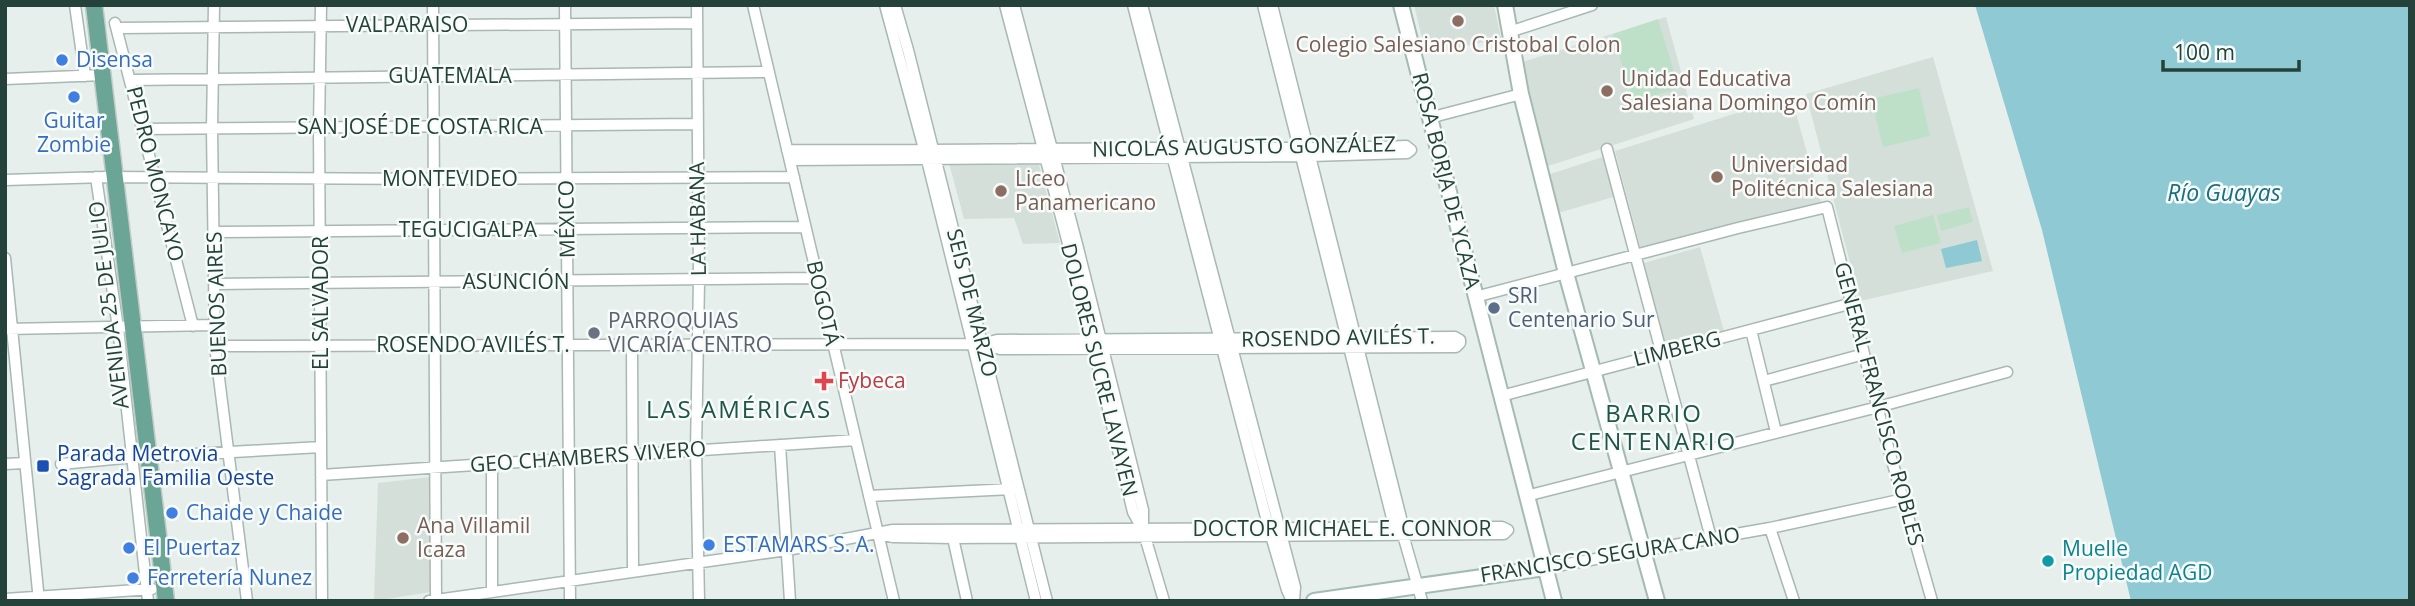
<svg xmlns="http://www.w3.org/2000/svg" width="2415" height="606" font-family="'Open Sans',sans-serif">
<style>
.built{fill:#d4dfda}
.green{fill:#bfe0c8}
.water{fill:#8ec9d4}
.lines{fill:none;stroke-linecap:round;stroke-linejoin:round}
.street-casing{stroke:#a8b8b2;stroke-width:13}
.secondary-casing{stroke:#a4bbb3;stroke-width:18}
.primary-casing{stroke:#c2cac8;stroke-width:19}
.street{stroke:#fff;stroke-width:10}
.secondary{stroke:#fff;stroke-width:14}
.primary{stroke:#6aa596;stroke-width:16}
.education-dot{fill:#8d6e63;stroke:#f7fbf9;stroke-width:2.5}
.shop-dot{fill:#3f7fe0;stroke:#f7fbf9;stroke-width:2.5}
.service-dot{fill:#5c6f8a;stroke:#f7fbf9;stroke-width:2.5}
.worship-dot{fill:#6b7280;stroke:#f7fbf9;stroke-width:2.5}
.health-dot{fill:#e0444e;stroke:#f7fbf9;stroke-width:2.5}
.transit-dot{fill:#1a4fb4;stroke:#f7fbf9;stroke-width:2.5}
.culture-dot{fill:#0f9aa8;stroke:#f7fbf9;stroke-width:2.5}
.labels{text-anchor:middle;stroke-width:5;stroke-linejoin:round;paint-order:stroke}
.street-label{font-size:21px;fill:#24423a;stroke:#f7fbf9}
.education-label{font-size:21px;fill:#785e54;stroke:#f7fbf9;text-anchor:start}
.shop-label{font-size:21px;fill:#366cbe;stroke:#f7fbf9;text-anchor:start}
.service-label{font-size:21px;fill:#4e5e75;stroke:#f7fbf9;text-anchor:start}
.worship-label{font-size:21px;fill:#5b616d;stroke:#f7fbf9;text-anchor:start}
.health-label{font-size:21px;fill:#be3a42;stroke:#f7fbf9;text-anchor:start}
.transit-label{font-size:21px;fill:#164399;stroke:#f7fbf9;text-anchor:start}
.culture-label{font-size:21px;fill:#0d838f;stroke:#f7fbf9;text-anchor:start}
.water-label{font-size:23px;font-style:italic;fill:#1c6f80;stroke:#f7fbf9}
.quarter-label{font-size:24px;letter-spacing:2px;fill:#1f5548;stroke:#f7fbf9}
</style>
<rect width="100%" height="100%" fill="#e6efeb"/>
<!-- built -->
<path class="built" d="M1414 5H1494L1501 38 1426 55Z
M1666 17 1694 119 1545 167 1522 62Z
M1933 57 1993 271 1860 301 1806 94Z
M1791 96 1821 202 1641 250 1615 151Z
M1606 156 1617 196 1558 213 1547 175Z
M1038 161 1060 243 1023 244 1014 218 964 219 949 163Z
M1700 247 1724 331 1666 349 1644 263Z
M430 477 431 592 374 601 378 483Z"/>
<!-- green -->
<path class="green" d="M1658 19 1679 88 1633 102 1613 34Z
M1919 88 1930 136 1883 147 1871 99Z
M1969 207 1973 222 1941 231 1937 215Z
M1933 215 1941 243 1902 253 1894 226Z"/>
<!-- water -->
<path class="water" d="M1975 5H2410V601H2131L2042 230Z
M1977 240 1982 261 1946 268 1941 249Z"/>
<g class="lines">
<defs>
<path id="street" d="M75 5 85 76
M214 5 212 129 215 346 247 601
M321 5 319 128 322 601
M433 5 436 601
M565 5 570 601
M697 5 699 280 696 450 699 601
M753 5 894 601
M885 5 927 160 1036 601
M895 5 908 50 1047 601
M1005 5 1070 251 1133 512 1143 530 1164 601
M1014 5 1078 248 1143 510V526
M1133 5 1269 529 1287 590 1292 601
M1142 5 1295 587 1294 601
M1263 5 1392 518 1401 528
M1272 5 1401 518V528L1422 601
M115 23 193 326
M118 28 697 23
M1509 32 1592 5
M5 79 103 75
M131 80 769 72
M1429 118 1521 94
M143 129 697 124
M1607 149 1711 538
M787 150C910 151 1033 149 1155 148 1239 148 1322 149 1406 146L1411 150 1407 153 1311 156 790 160
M96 177 118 328 148 601
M5 180 106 177 434 179 794 177
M214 232 805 227
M5 258 39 601
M215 284 818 278
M1475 297 1738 228 1827 207 1883 429 1932 601
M5 329 214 325
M1751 330 1776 432
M632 345 633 571
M215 346 982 344 997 340 1455 337 1460 340V343L1456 347 1000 349 982 344
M1764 381 1864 354
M1501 396 1853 303
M780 445 790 601
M5 464 25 463
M61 464 124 458 321 447
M321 475 856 440
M869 496 1012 489
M1526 496 1878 407 2007 372
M1770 528 1794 601
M953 538 967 601
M1545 568 1770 528 1904 499
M492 591V464
M5 599 152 589
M429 601 787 550 893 530 1502 527 1508 530 1504 534 953 538 893 537 878 534"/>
<path id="secondary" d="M1401 5 1554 601
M1505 5 1521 94 1566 273 1657 601
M1314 601 1545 568"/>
<path id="primary" d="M94 5 166 601"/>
</defs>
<!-- street casing -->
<use href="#street" class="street-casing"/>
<!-- secondary casing -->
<use href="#secondary" class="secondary-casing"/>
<!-- primary casing -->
<use href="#primary" class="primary-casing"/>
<!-- street -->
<use href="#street" class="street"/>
<!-- secondary -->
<use href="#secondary" class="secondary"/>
<!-- primary -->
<use href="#primary" class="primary"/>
</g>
<!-- markers -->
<g class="education-dot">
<circle cx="1458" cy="21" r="7"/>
<circle cx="1607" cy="91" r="7"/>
<circle cx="1717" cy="177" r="7"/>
<circle cx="1001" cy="191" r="7"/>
<circle cx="403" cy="538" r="7"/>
</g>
<g class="shop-dot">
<circle cx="62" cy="60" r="7"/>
<circle cx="74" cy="97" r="7"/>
<circle cx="172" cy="513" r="7"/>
<circle cx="709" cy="545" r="7"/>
<circle cx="129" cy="548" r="7"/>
<circle cx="133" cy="578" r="7"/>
</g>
<circle class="service-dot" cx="1494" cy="308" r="7"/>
<circle class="worship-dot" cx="594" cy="333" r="7"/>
<path class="health-dot" d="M820.5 370.5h7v7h7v7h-7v7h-7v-7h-7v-7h7z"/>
<rect class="transit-dot" x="36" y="459" width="14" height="14" rx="3.5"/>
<circle class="culture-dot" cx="2048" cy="561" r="7"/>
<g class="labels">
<!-- street labels -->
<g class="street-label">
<text x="407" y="32">VALPARAISO</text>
<text x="450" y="83">GUATEMALA</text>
<text x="420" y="134">SAN JOSÉ DE COSTA RICA</text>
<text transform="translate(1244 147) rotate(-1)" y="7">NICOLÁS AUGUSTO GONZÁLEZ</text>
<text transform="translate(155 174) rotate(76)" y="7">PEDRO MONCAYO</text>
<text x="450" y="186">MONTEVIDEO</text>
<text transform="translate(1446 181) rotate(76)" y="7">ROSA BORJA DE YCAZA</text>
<text transform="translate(567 219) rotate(-91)" y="7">MÉXICO</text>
<text transform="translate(698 219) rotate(-91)" y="7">LA HABANA</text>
<text x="468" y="237">TEGUCIGALPA</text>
<text x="516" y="289">ASUNCIÓN</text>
<text transform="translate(321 303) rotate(-90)" y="7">EL SALVADOR</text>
<text transform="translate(823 303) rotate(77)" y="7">BOGOTÁ</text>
<text transform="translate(972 303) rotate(76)" y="7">SEIS DE MARZO</text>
<text transform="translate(217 304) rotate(-92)" y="7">BUENOS AIRES</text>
<text transform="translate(109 305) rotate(-97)" y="7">AVENIDA 25 DE JULIO</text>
<text transform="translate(1338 338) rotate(-1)" y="7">ROSENDO AVILÉS T.</text>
<text x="473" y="352">ROSENDO AVILÉS T.</text>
<text transform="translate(1677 349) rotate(-14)" y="7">LIMBERG</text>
<text transform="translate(1099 370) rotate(76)" y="7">DOLORES SUCRE LAVAYEN</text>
<text transform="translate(1879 404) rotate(75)" y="7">GENERAL FRANCISCO ROBLES</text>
<text transform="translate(588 457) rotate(-4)" y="7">GEO CHAMBERS VIVERO</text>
<text x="1342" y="536">DOCTOR MICHAEL E. CONNOR</text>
<text transform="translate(1610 555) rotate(-9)" y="7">FRANCISCO SEGURA CANO</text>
</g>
<!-- education labels -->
<g class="education-label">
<text x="1458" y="52" text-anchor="middle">Colegio Salesiano Cristobal Colon</text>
<text x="1621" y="86">Unidad Educativa<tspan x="1621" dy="24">Salesiana Domingo Comín</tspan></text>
<text x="1731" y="172">Universidad<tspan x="1731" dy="24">Politécnica Salesiana</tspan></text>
<text x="1015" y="186">Liceo<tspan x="1015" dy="24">Panamericano</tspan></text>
<text x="417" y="533">Ana Villamil<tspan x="417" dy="24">Icaza</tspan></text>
</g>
<!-- shop labels -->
<g class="shop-label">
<text x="76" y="67">Disensa</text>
<text x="74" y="128" text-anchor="middle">Guitar<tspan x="74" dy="24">Zombie</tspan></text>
<text x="186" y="520">Chaide y Chaide</text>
<text x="723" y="552">ESTAMARS S. A.</text>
<text x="143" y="555">El Puertaz</text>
<text x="147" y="585">Ferretería Nunez</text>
</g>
<!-- service labels -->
<g class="service-label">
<text x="1508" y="303">SRI<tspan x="1508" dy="24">Centenario Sur</tspan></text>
</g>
<!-- worship labels -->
<g class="worship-label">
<text x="608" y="328">PARROQUIAS<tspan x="608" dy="24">VICARÍA CENTRO</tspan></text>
</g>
<!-- health labels -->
<g class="health-label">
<text x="838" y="388">Fybeca</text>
</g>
<!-- transit labels -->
<g class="transit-label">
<text x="57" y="461">Parada Metrovia<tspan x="57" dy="24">Sagrada Familia Oeste</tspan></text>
</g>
<!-- culture labels -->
<g class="culture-label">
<text x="2062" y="556">Muelle<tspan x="2062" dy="24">Propiedad AGD</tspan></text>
</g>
<!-- water labels -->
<g class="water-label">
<text x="2224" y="201">Río Guayas</text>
</g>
<!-- quarter labels -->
<g class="quarter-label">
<text x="739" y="418">LAS AMÉRICAS</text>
<text x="1654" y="422">BARRIO<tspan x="1654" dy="28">CENTENARIO</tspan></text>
</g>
</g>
<!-- border -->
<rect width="2415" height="606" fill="none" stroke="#24423a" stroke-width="14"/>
<!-- scale -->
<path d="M2163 60v10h136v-10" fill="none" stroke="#24423a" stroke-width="3.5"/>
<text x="2174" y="60" font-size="21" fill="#24423a" stroke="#f7fbf9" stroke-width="5" paint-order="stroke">100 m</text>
</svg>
